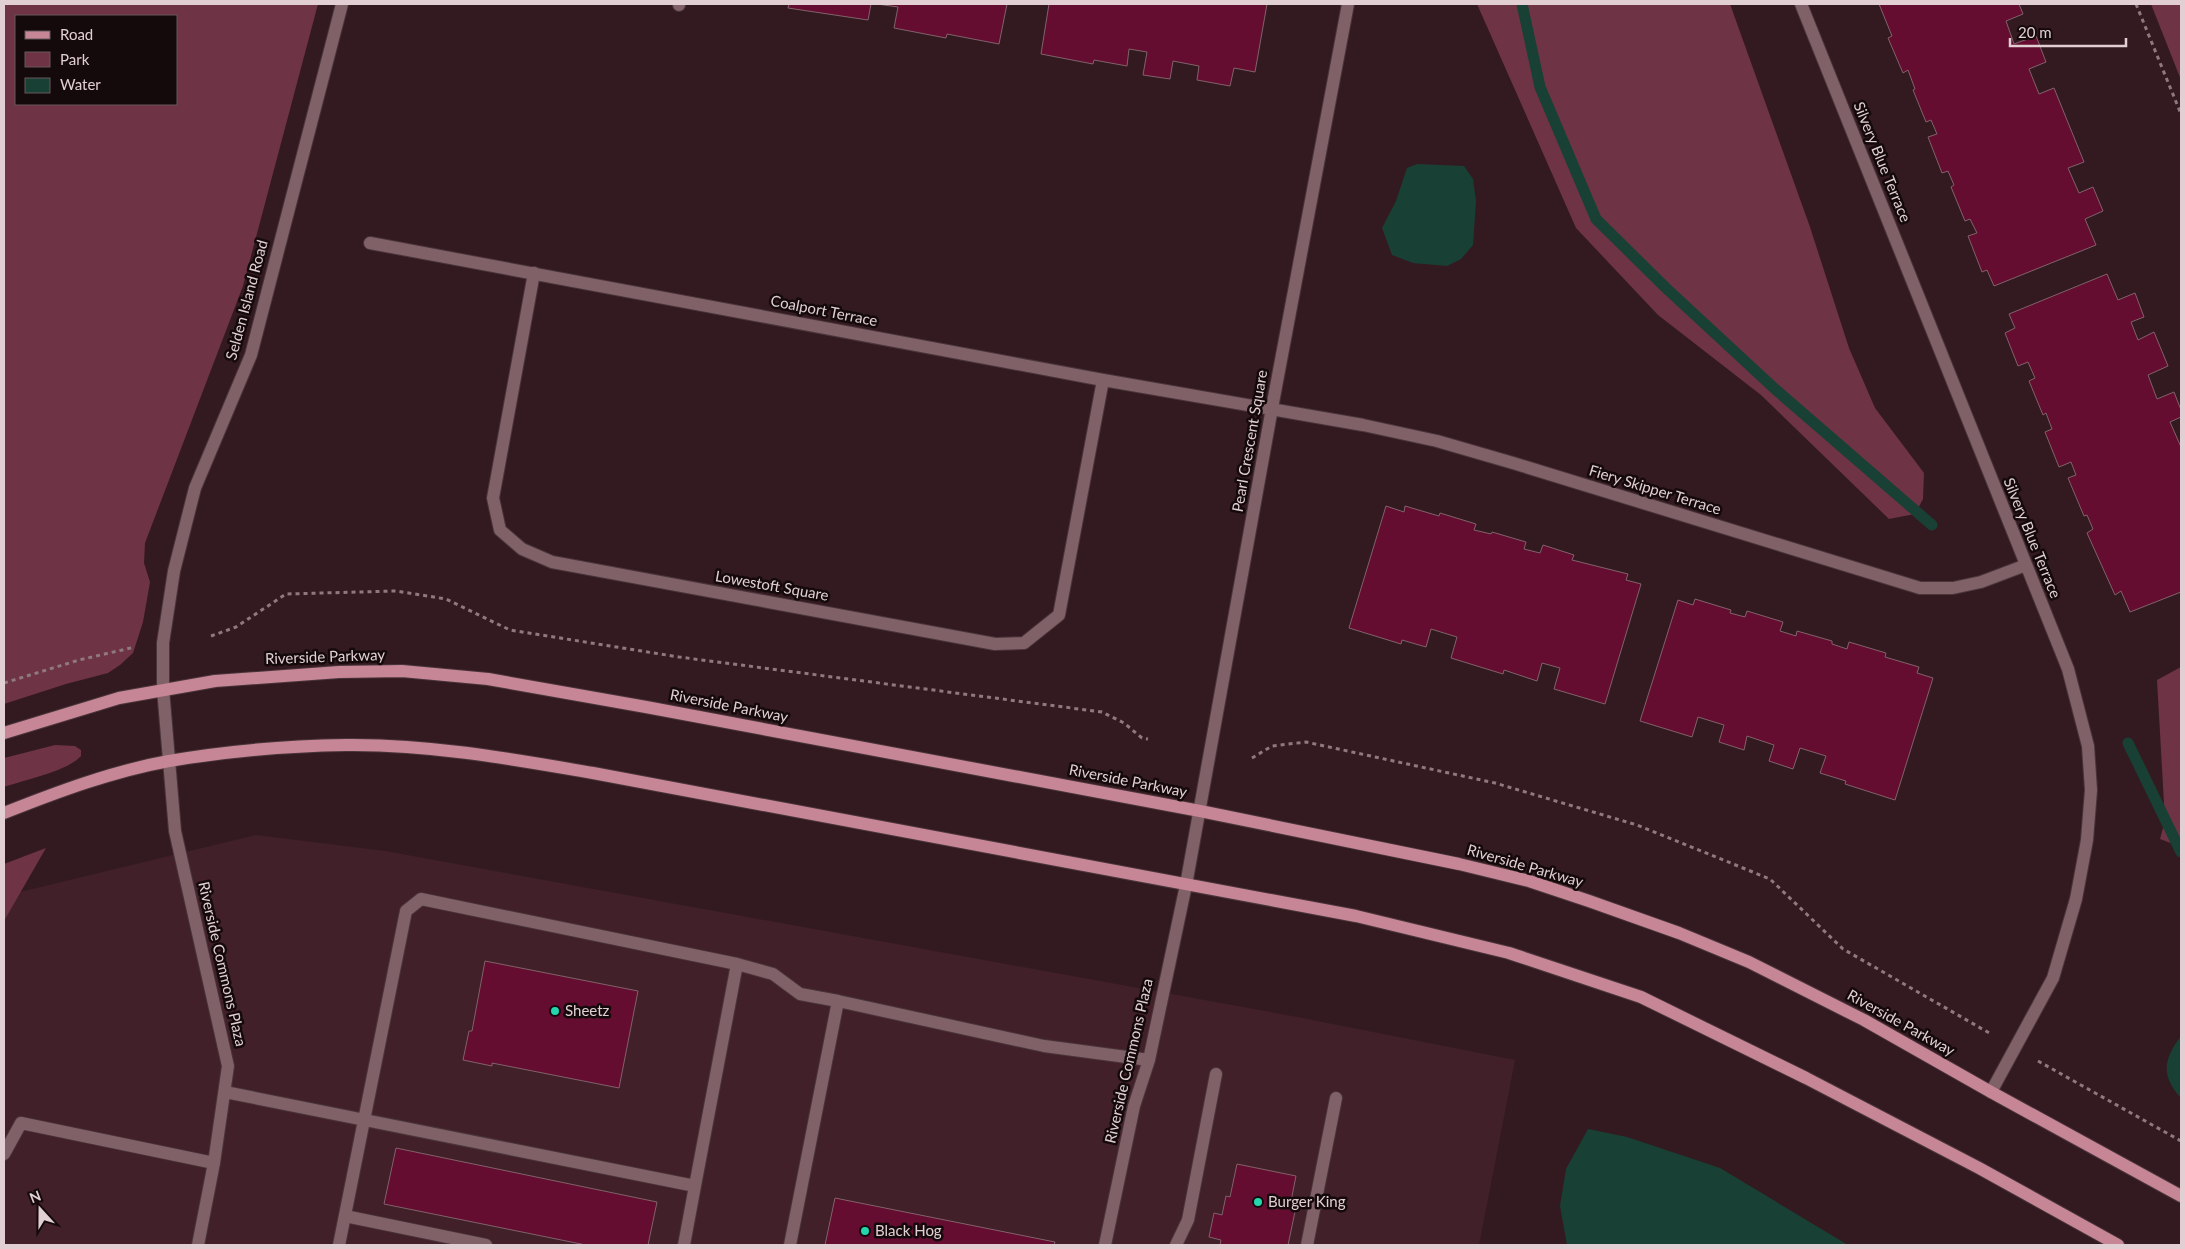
<svg xmlns="http://www.w3.org/2000/svg" width="2185" height="1249" font-family="Lato,sans-serif">
<style>
.built{fill:#412029}
.green{fill:#6e3344;fill-rule:evenodd}
.water{fill:#194035}
.lines{fill:none;stroke-linecap:round;stroke-linejoin:round}
.stream{stroke:#194035;stroke-width:11}
.building{fill:#640d30;stroke:#816269}
.minor-casing{stroke:#4a353b;stroke-width:14}
.major-casing{stroke:#4a353b;stroke-width:14}
.path{stroke:#8f797f;stroke-width:3;stroke-dasharray:4 4;stroke-linecap:butt}
.minor{stroke:#806168;stroke-width:12}
.major{stroke:#c68696;stroke-width:12}
.poi-dot{fill:#24d5ae;stroke:#14090b;stroke-width:2}
.labels{text-anchor:middle;stroke-width:5;stroke-linejoin:round;paint-order:stroke}
.street-label{font-size:15px;fill:#e1cfd3;stroke:#14090b}
.poi-label{font-size:15px;fill:#e1cfd3;stroke:#14090b;text-anchor:start}
</style>
<rect width="100%" height="100%" fill="#331a21"/>
<!-- built -->
<path class="built" d="M256 835 385 851 1292 1016 1515 1060 1479 1245H4V921L20 892Z"/>
<!-- green -->
<path class="green" d="M4 4H318L243 286 145 543 144 563 150 582 143 622 133 653 120 665 108 673 66 684 4 704ZM176 16V104H16V16Z
M1477 4H1730L1810 227 1849 348 1875 408 1924 473 1923 499 1915 514 1889 519 1761 395 1658 315 1576 228Z
M2151 4H2181V80Z
M2181 667V847L2160 839 2165 821 2157 680Z
M55 745 75 746 81 750V756C68 771 24 780 4 787V758Z
M46 848 4 921V864Z"/>
<!-- water -->
<path class="water" d="M1417 164 1464 166 1473 179 1476 201 1473 245 1461 259 1447 266 1413 263 1392 255 1382 228 1396 201 1407 168Z
M2181 1036V1098C2161 1076 2163 1060 2181 1036Z
M1588 1129 1627 1137 1720 1168 1848 1245H1567L1560 1206 1566 1169Z"/>
<g class="lines">
<!-- stream -->
<path class="stream" d="M1522 4 1540 87 1596 219 1666 288 1775 389 1932 525
M2128 743 2181 852"/>
</g>
<!-- building -->
<path class="building" d="M789 4H871L868 20 788 8Z
M877 4H1007L999 44 947 34 946 38 894 28 898 7Z
M1049 4H1267L1255 72 1234 68 1230 86 1197 80 1199 66 1173 61 1170 79 1143 75 1147 52 1129 49 1127 66 1094 60 1093 64 1041 54Z
M1879 4H2019L2023 14 2006 21 2014 44 2036 36 2046 62 2029 69 2039 94 2054 88 2084 162 2068 168 2079 193 2093 187 2103 211 2085 219 2096 245 1994 286 1987 270 1982 272 1968 236 1977 233 1970 219 1965 221 1951 187 1954 185 1948 171 1942 173 1928 137 1937 134 1931 120 1926 122 1913 90 1915 89 1908 70 1903 73 1888 38 1892 36Z
M2107 274 2118 300 2135 293 2144 317 2131 322 2138 340 2154 332 2168 366 2148 375 2157 399 2174 392 2181 410V417L2170 422 2181 447V592L2130 612 2121 591 2115 595 2087 533 2093 529 2087 515 2084 516 2068 478 2076 475 2071 462 2059 467 2045 432 2052 429 2046 413 2043 415 2029 381 2035 378 2028 362 2018 366 2005 333 2015 328 2009 314Z
M1386 506 1404 512 1405 506 1439 516 1440 513 1476 524 1474 530 1491 534 1492 532 1526 542 1524 549 1540 553 1543 545 1574 555 1572 560 1628 574 1626 580 1641 584 1605 704 1554 689 1560 668 1542 663 1537 681 1504 670 1503 674 1451 658 1457 637 1431 629 1426 647 1402 640 1401 644 1349 628Z
M1695 599 1731 610 1730 613 1745 617 1747 611 1783 622 1780 631 1796 636 1797 631 1832 641V644L1847 649 1849 642 1886 653 1885 657 1919 667 1917 673 1933 678 1895 800 1845 784 1846 781 1820 773 1826 756 1800 748 1793 769 1769 761 1774 745 1747 736 1744 750 1719 742 1724 725 1698 717 1692 737 1640 721 1678 600 1693 605Z
M485 961 638 991 619 1088 492 1063V1066L463 1060 469 1031H472Z
M396 1148 657 1202 648 1245H586L384 1204Z
M1237 1164 1296 1176 1290 1206 1296 1207 1288 1245H1220L1221 1240 1209 1237 1214 1213 1222 1215 1226 1196 1230 1197Z
M835 1198 1055 1242 1054 1245H825Z"/>
<g class="lines">
<defs>
<path id="minor" d="M1801 4 2068 669 2088 746 2091 790 2087 840 2076 899 2053 978 1991 1092
M679 5V4
M370 243 1103 380 1363 425 1437 441 1513 463 1920 588H1953L1981 582 2026 565
M534 273 493 498 500 530 522 549 552 562 995 644 1024 643 1059 615 1103 380
M225 1092 695 1186 737 964
M4 1154 21 1123 214 1163
M345 1216 486 1245
M198 1245 214 1163 228 1066 175 831 163 689V643L174 571 195 488 251 355 342 4
M339 1245 406 911 421 899 737 964 773 974 800 994 838 1001
M684 1245 695 1186
M790 1245 838 1001 1044 1046 1149 1060
M1105 1245 1134 1106 1149 1060 1186 885 1272 408 1348 4
M1176 1245 1188 1220 1216 1074
M1307 1245 1336 1098"/>
<path id="major" d="M4 733 119 698 215 681 339 672 402 671 488 679 646 707 1200 811 1459 864 1529 881 1589 901 1679 933 1749 962 1864 1020 1991 1092 2181 1196
M4 813C57 792 113 771 169 761 227 751 288 746 346 745 429 744 512 759 593 773L1356 916 1509 953 1641 997 1806 1078 1979 1168 2118 1245"/>
</defs>
<!-- minor casing -->
<use href="#minor" class="minor-casing"/>
<!-- major casing -->
<use href="#major" class="major-casing"/>
<!-- path -->
<path class="path" d="M2136 4 2181 114
M211 636 236 627 286 594 396 591 446 599 510 630 679 657 1102 712 1124 723 1142 738 1148 739
M4 683 79 660 135 647
M1252 758 1272 746 1306 742 1495 783 1637 825 1770 879 1843 949 1991 1034
M2038 1061 2181 1141"/>
<!-- minor -->
<use href="#minor" class="minor"/>
<!-- major -->
<use href="#major" class="major"/>
</g>
<!-- markers -->
<g class="poi-dot">
<circle cx="555" cy="1011" r="5"/>
<circle cx="1258" cy="1202" r="5"/>
<circle cx="865" cy="1231" r="5"/>
</g>
<g class="labels">
<!-- street labels -->
<g class="street-label">
<text transform="translate(1882 162) rotate(68)" y="5">Silvery Blue Terrace</text>
<text transform="translate(247 300) rotate(-75)" y="5">Selden Island Road</text>
<text transform="translate(824 311) rotate(11)" y="5">Coalport Terrace</text>
<text transform="translate(1250 441) rotate(-80)" y="5">Pearl Crescent Square</text>
<text transform="translate(1655 490) rotate(17)" y="5">Fiery Skipper Terrace</text>
<text transform="translate(2032 538) rotate(68)" y="5">Silvery Blue Terrace</text>
<text transform="translate(772 586) rotate(10)" y="5">Lowestoft Square</text>
<text transform="translate(325 657) rotate(-2)" y="5">Riverside Parkway</text>
<text transform="translate(729 706) rotate(11)" y="5">Riverside Parkway</text>
<text transform="translate(1128 781) rotate(11)" y="5">Riverside Parkway</text>
<text transform="translate(1525 866) rotate(16)" y="5">Riverside Parkway</text>
<text transform="translate(222 964) rotate(77)" y="5">Riverside Commons Plaza</text>
<text transform="translate(1901 1023) rotate(29)" y="5">Riverside Parkway</text>
<text transform="translate(1129 1061) rotate(-77)" y="5">Riverside Commons Plaza</text>
</g>
<!-- poi labels -->
<g class="poi-label">
<text x="565" y="1016">Sheetz</text>
<text x="1268" y="1207">Burger King</text>
<text x="875" y="1236">Black Hog</text>
</g>
</g>
<!-- border -->
<rect width="2185" height="1249" fill="none" stroke="#e1cfd3" stroke-width="10"/>
<!-- legend -->
<rect x="15" y="15" width="162" height="90" fill="#14090b" stroke="#66585b"/>
<rect x="25" y="31" width="25" height="8" fill="#c68696" stroke="#66585b"/>
<text x="60" y="40" font-size="15" fill="#e1cfd3">Road</text>
<rect x="25" y="52" width="25" height="15" fill="#6e3344" stroke="#66585b"/>
<text x="60" y="65" font-size="15" fill="#e1cfd3">Park</text>
<rect x="25" y="78" width="25" height="15" fill="#194035" stroke="#66585b"/>
<text x="60" y="90" font-size="15" fill="#e1cfd3">Water</text>
<!-- north arrow -->
<g transform="translate(40 1209) rotate(339)" stroke="#14090b" stroke-width="4" paint-order="stroke">
<path d="M0-4L9 19L0 12L-9 19Z" fill="#e1cfd3"/>
<text y="-8" font-size="14" font-weight="bold" text-anchor="middle" fill="#e1cfd3">N</text>
</g>
<!-- scale -->
<path d="M2010 38v8h116v-8" fill="none" stroke="#e1cfd3" stroke-width="2.5"/>
<text x="2018" y="38" font-size="15" fill="#e1cfd3" stroke="#14090b" stroke-width="4" paint-order="stroke">20 m</text>
</svg>
